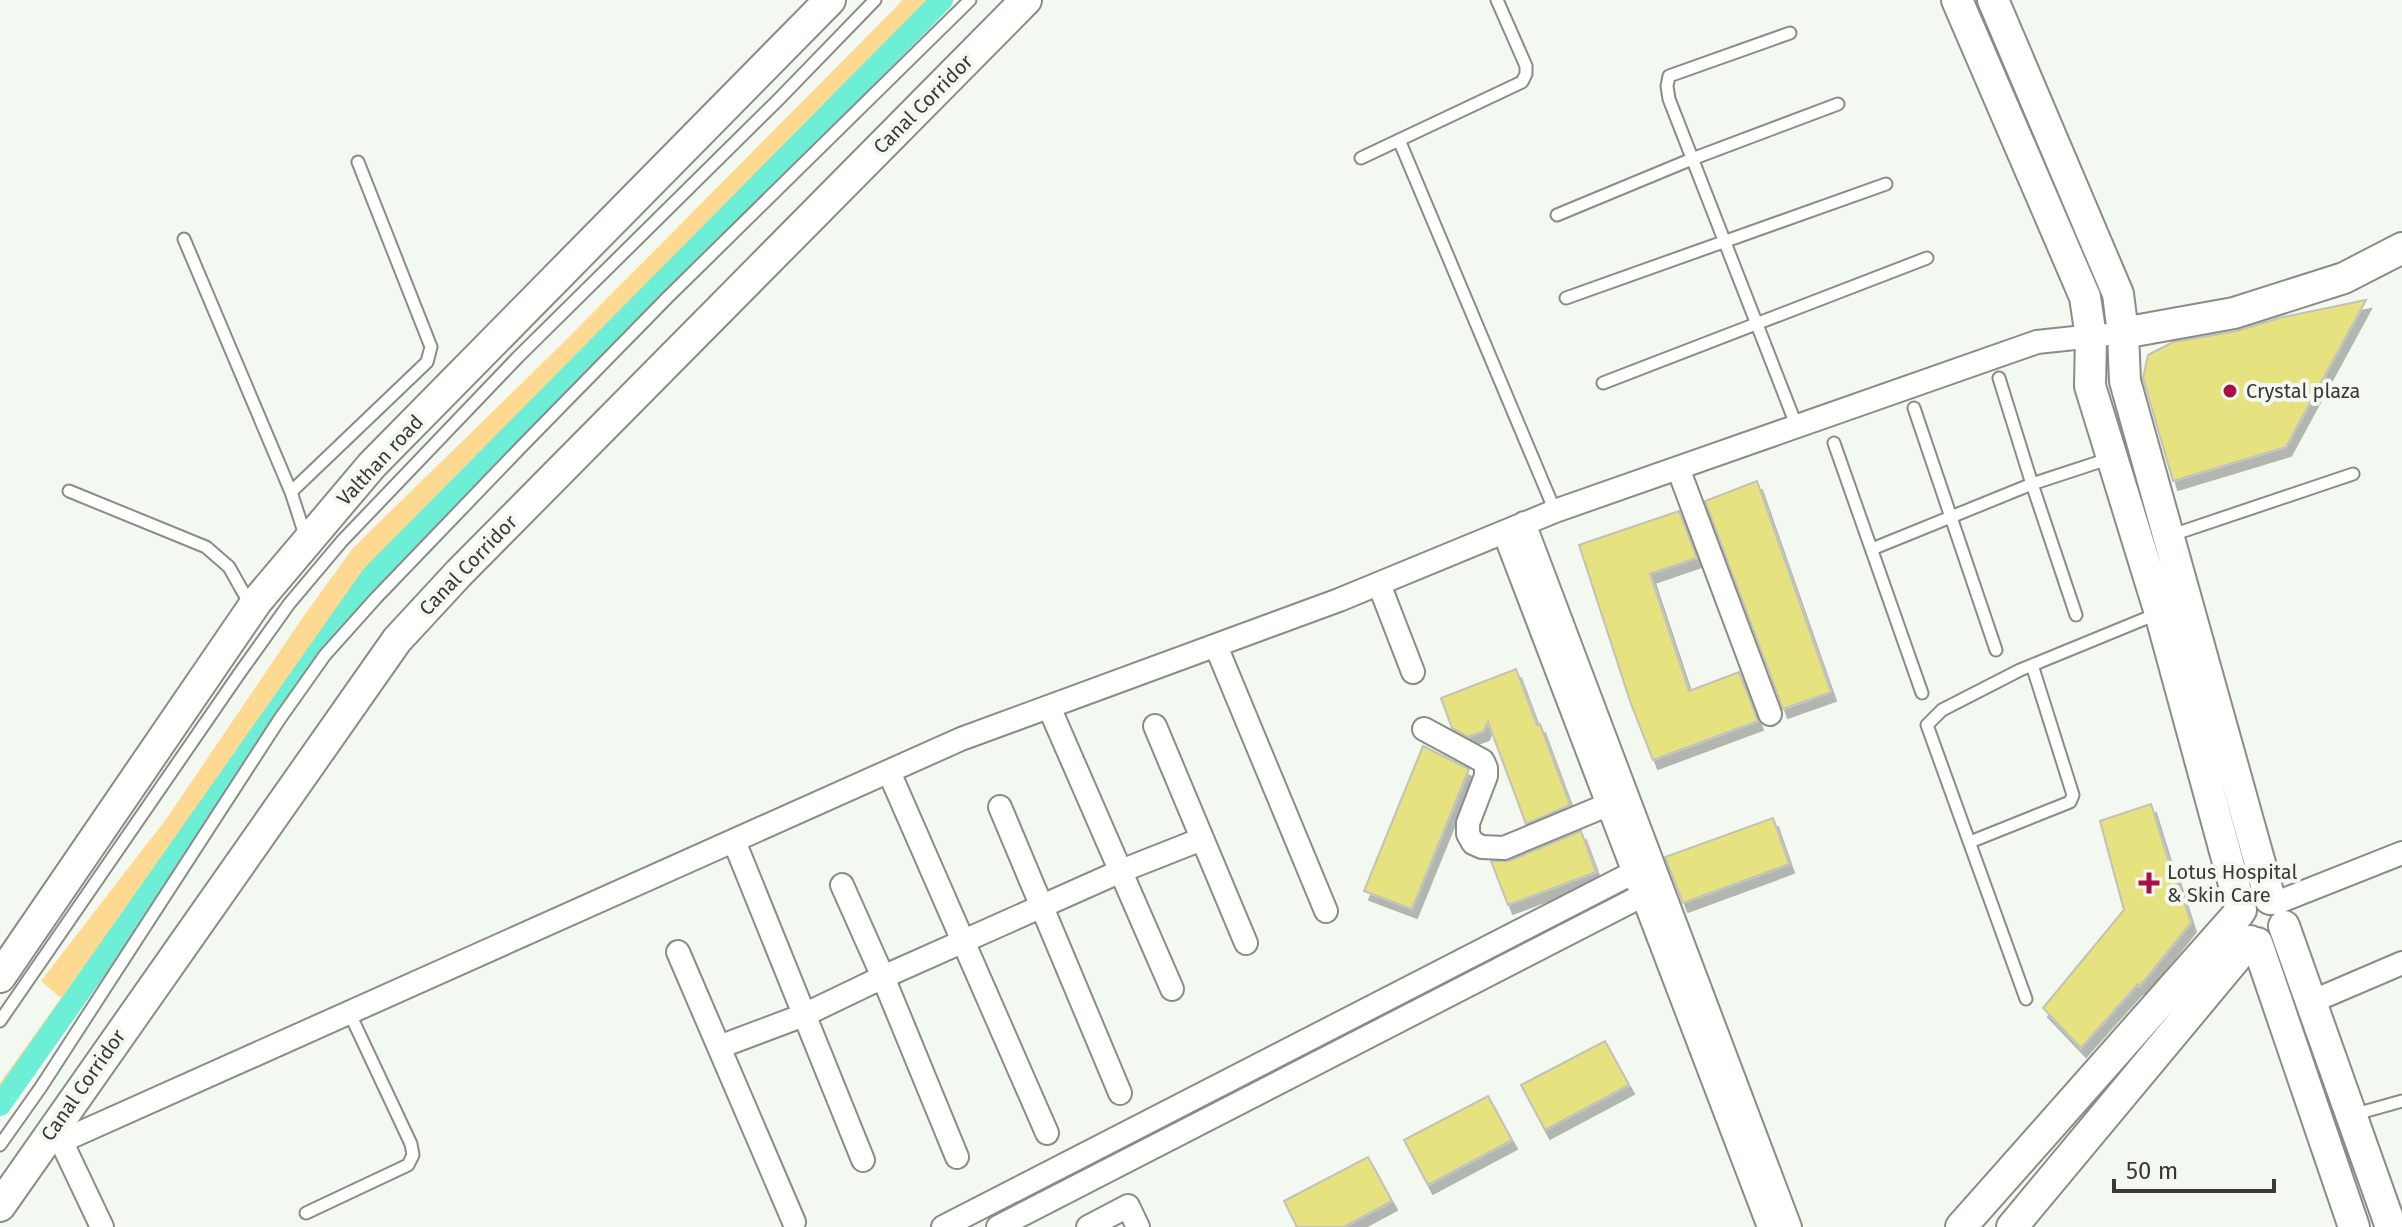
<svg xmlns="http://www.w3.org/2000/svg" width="2402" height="1227" font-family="'Fira Sans',sans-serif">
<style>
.green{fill:#fed991}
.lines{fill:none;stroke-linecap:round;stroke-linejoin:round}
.canal{stroke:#6cefd6;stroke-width:22}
.building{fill:#e5e27f;stroke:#c2c2b9;stroke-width:2;filter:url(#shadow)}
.lane-casing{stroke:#898d85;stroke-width:15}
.street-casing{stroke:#898d85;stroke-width:26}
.secondary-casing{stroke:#898d85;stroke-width:34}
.lane{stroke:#fff;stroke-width:11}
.street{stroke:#fff;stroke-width:22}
.secondary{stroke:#fff;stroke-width:30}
.poi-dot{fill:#a81143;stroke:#f3f8f0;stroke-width:3}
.labels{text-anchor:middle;stroke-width:8;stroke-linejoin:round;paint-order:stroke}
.street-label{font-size:20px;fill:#383a37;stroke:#f3f8f0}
.poi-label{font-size:20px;fill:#383a37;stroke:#f3f8f0;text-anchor:start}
</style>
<defs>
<filter id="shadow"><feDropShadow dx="5" dy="9" stdDeviation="0" flood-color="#0004"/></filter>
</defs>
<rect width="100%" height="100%" fill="#f3f8f0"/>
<!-- green -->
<path class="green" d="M903 0H954L803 149 662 277 510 427 365 573 318 634 0 1111V1083L61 998 41 981 167 818 301 620 353 548 561 345Z"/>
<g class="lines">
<!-- canal -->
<path class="canal" d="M0 1105 372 576 942 0"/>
</g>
<!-- building -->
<path class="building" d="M2366 300 2286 447 2173 481 2143 378 2148 355 2173 342 2237 331 2279 318Z
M1757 481 1831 692 1783 709 1705 501Z
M1679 511 1697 558 1650 574 1689 691 1739 672 1758 721 1653 760 1631 704 1579 545Z
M1516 669 1537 725 1540 724 1570 805 1526 824 1488 722 1484 731 1468 737 1452 728 1441 698Z
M1423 746 1469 769 1412 909 1364 891Z
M2151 804 2169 862 2171 861 2191 923 2140 986 2138 984 2081 1048 2043 1008 2124 910 2100 821Z
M1773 818 1789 864 1683 903 1665 857Z
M1581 831 1596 872 1508 905 1491 861H1509Z
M1605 1041 1629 1085 1545 1130 1521 1085Z
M1488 1096 1512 1140 1428 1185 1404 1140Z
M1368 1157 1392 1201 1344 1227H1297L1284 1201Z"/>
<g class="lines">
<defs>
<path id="lane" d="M1790 33 1669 76 1667 86 1669 99 1797 427
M1399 140 1555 511
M1361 158 1522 82 1526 74V66L1497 0
M1557 215 1692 159 1838 104
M184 239 291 492 306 538
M1566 298 1886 184
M1999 378 2032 484 2076 615
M1603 383 1927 258
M1914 408 1996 650
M1834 443 1922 693
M69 491 206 547 229 567 251 606
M291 492 427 362 431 347 358 162
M2169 536 2353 474
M1872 549 2032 484 2111 458
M1970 842 2070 802 2073 795 2032 665
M2026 999 1927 725 1942 710 2020 670 2159 613
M0 1021 239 674 289 604 342 541 518 357 779 99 875 0
M2352 1115 2402 1101
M0 1145 41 1087 279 720 325 655 376 598 523 445 668 297 970 0
M306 1213 408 1165 413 1155 411 1144 349 1012"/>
<path id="street" d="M1678 468 1770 714
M1524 523 1790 1227
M1504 532 1769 1227
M1379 584 1413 672
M1216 646 1326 911
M1049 707 1172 989
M1155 726 1246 943
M1424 729 1483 761 1486 768V776L1468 823V834L1473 843 1482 847 1504 848 1607 805
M889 772 1047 1133
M1000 807 1120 1093
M734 841 863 1160
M842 885 883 977 957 1157
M2276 903 2402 853
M678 952 794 1222
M2311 1002 2402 963
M719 1047 804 1015 883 977 1121 871 1202 839
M55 1128 102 1227
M62 1141 961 739 1339 600 1555 511 2037 342 2103 335
M943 1227 1652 863
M998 1227 1661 886
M1088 1227 1128 1206 1138 1227"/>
<path id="secondary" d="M1957 0 2085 297 2091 337 2090 386 2160 613 2241 910
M1993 0 2118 294 2123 333 2125 381 2270 899
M2123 333 2234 313 2344 278 2402 248
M2284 926 2391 1227
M2257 943 2354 1227
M0 977 257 601 372 465 830 0
M0 1206 397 640 459 573 1026 0
M1961 1227 2239 913
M2012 1227 2250 941"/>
</defs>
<!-- lane casing -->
<use href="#lane" class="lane-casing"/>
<!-- street casing -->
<use href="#street" class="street-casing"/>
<!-- secondary casing -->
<use href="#secondary" class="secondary-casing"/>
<!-- lane -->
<use href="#lane" class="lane"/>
<!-- street -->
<use href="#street" class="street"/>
<!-- secondary -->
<use href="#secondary" class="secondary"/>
</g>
<!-- markers -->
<g class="poi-dot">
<circle cx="2230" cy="391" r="8"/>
<path d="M2145 871h8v8h8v8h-8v8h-8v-8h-8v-8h8z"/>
</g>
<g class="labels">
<!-- street labels -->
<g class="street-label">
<text transform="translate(923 104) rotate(-45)" y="7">Canal Corridor</text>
<text transform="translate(380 460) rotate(-47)" y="7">Valthan road</text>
<text transform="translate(468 565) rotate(-46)" y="7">Canal Corridor</text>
<text transform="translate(83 1085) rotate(-55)" y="7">Canal Corridor</text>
</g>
<!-- poi labels -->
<g class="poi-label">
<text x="2246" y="398">Crystal plaza</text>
<text x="2167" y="879">Lotus Hospital<tspan x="2167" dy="23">&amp; Skin Care</tspan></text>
</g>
</g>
<!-- scale -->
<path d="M2114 1179v12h160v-12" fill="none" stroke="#383a37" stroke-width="4"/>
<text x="2126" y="1179" font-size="24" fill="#383a37" stroke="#f3f8f0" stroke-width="6" paint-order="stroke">50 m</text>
</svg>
